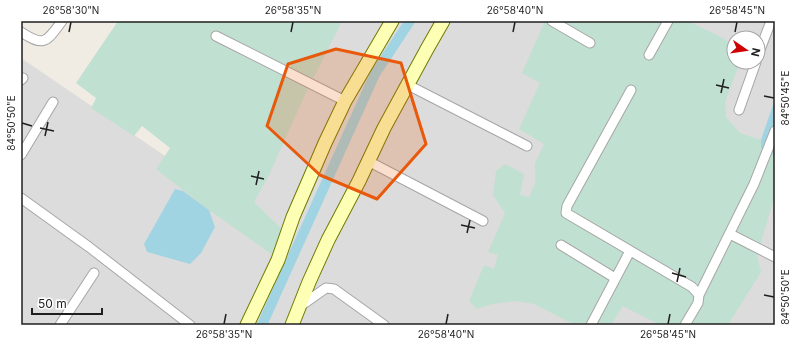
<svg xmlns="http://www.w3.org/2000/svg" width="796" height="346" font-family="Inter,sans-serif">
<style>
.residential{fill:#dddcdc;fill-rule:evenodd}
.wetland{fill:#c0e0d1}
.water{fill:#a1d4e2}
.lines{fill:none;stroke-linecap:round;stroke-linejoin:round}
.canal{stroke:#a1d4e2;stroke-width:10}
.street-casing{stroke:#a6a6a6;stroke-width:11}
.secondary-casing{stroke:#707b00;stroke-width:15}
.street{stroke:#fff;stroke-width:9}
.secondary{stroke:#fcffb4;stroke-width:13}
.marked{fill:#e8590c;fill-opacity:0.2;stroke:#e8590c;stroke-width:3;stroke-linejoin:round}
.ticks{fill:none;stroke:#1f1f1f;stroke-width:1.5}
.neatline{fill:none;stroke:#1f1f1f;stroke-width:1.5}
.ticks-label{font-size:10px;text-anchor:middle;fill:#1f1f1f}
</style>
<rect width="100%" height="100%" fill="#f0ece4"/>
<!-- residential -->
<path class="residential" d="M283 21H775V325H21V58L193 175ZM734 38H758V62H734Z"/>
<!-- wetland -->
<path class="wetland" d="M118 21H342L304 97 269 175 254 202 286 233 274 256 209 210 156 169 170 148 142 126 134 136 91 108 96 98 76 83Z
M545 21H688L719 36 734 45V62H740L725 102 726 117 740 133 761 140V148L775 156V195L757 256 761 272 728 325H660L623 306 611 325 571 323 534 304 515 301 492 304 477 309 469 301 484 265 494 269 498 255 488 252 505 213 493 195 496 171 505 164 524 174 520 195 529 197 535 183V163L544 144 519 129 540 83 522 73Z"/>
<!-- water -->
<path class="water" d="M775 99V156L761 148V140Z
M175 189 183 191 209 210 215 227 201 253 190 264 147 252 144 244Z"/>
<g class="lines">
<!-- canal -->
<path class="canal" d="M262 325 375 74 410 21"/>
<defs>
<path id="street" d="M552 21 590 43
M21 32C45 48 47 41 62 21
M216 36 345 101
M649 55 668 21
M758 55 771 21
M21 80 23 78
M408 85 527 146
M631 90 567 206 566 213 692 287 699 295 698 303 685 325
M739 110 756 62
M21 155 53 102
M368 161 483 221
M21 198 89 247 190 325
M730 234 775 257
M561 245 615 278
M699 295 754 184 775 131
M299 307 326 288 334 289 384 325
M60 325 94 273
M591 325 630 251"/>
<path id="secondary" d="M247 325 278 260 293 217 325 143 345 101 392 21
M292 325 309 282 328 240 359 181 384 128 427 49 443 21"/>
</defs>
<!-- street casing -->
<use href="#street" class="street-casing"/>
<!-- secondary casing -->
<use href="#secondary" class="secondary-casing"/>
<!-- street -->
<use href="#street" class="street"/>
<!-- secondary -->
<use href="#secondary" class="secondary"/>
</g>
<!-- marked area -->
<path class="marked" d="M336 49 401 63 426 144 377 199 320 175 267 126 288 64Z"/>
<!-- ticks -->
<path class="ticks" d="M69 32 71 22M291 32 293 22M513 32 515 22M735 32 737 22M716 85 729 88M721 93 724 79M764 96 774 98M22 123 32 126M40 128 54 131M45 136 48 122M251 176 264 179M256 185 259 171M461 225 475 228M467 233 470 220M672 273 686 277M677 282 680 268M764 295 774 297M224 324 226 314M446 324 448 314M668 324 670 314"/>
<!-- border -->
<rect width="796" height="346" fill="none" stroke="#ffffff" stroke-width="44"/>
<!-- north arrow -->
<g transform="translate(746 50) rotate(103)"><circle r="19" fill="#ffffff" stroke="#a5a5a5"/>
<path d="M0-3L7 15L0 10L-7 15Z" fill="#cd0003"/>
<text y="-6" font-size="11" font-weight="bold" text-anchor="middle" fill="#1f1f1f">N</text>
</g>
<!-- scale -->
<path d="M32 308v6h70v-6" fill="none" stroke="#1f1f1f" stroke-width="2"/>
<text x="38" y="308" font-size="12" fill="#1f1f1f" stroke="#ffffff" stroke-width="3" paint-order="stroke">50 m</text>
<rect x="22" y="22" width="752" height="302" class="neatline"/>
<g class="ticks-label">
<text x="71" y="14">26°58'30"N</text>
<text x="293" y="14">26°58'35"N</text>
<text x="515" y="14">26°58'40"N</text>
<text x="737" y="14">26°58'45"N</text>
<text transform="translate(785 98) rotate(-90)" y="4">84°50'45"E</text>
<text transform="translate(11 123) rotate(-90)" y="4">84°50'50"E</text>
<text transform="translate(785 297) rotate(-90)" y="4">84°50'50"E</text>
<text x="224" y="338">26°58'35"N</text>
<text x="446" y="338">26°58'40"N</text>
<text x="668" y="338">26°58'45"N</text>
</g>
</svg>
